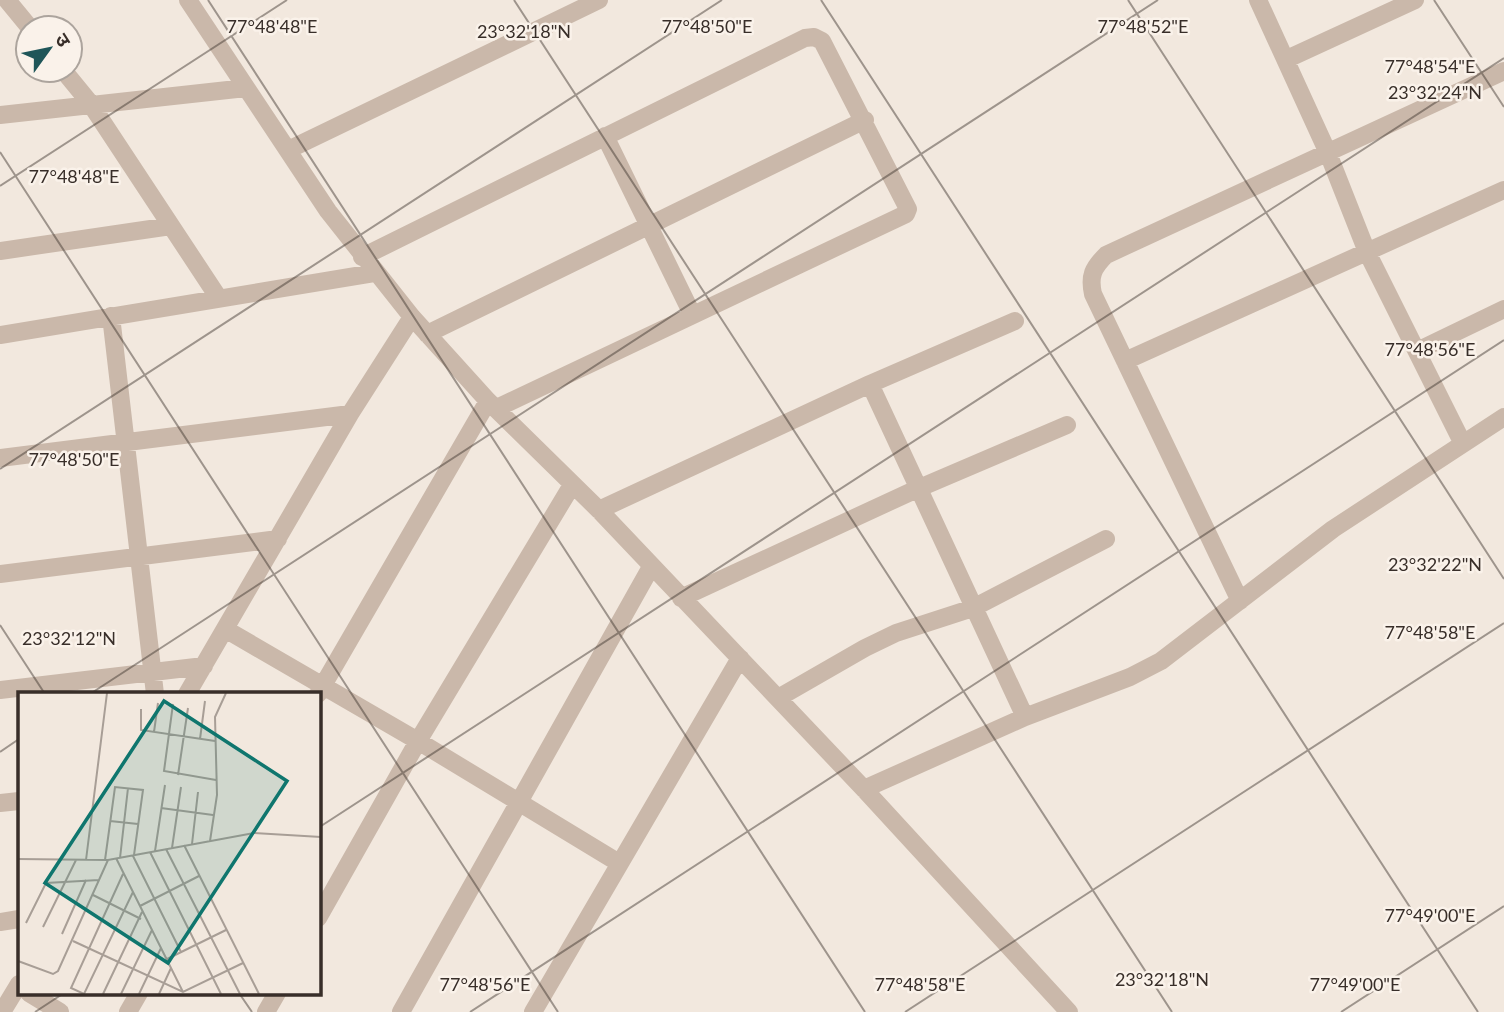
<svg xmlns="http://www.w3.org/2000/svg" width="1504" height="1012" font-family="Lato,'Noto Sans Devanagari',sans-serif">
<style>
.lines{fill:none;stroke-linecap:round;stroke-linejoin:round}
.minor{stroke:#cab8aa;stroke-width:18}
.ticks{fill:none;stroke:#382e29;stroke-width:2;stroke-opacity:0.45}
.inset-road{fill:none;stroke:#a89e96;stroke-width:2}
.view{fill:#0f766e;fill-opacity:0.15;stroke:#0f766e;stroke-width:3.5}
.inset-edge{fill:none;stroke:#382e29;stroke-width:3.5}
.ticks-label{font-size:18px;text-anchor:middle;fill:#382e29;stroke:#faf2ea;stroke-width:5;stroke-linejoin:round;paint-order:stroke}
</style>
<rect width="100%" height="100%" fill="#f2e8de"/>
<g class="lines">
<!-- minor -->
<path class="minor" d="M7 0 30 28
M188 0 328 211 412 317 488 401 599 510 864 789 1069 1012
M1258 0 1328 153 1367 252 1463 444
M1287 59 1415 0
M63 70 90 103 218 297
M0 115 246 88
M605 136 692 314
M288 150 599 0
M0 251 171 226
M362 257 805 38 814 37 822 41 908 209 906 214 497 408
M111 316 155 694
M427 334 865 120
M0 335 374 273
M1417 351 1504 309
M1125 361 1504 190
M870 384 1025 717
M0 458 350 414
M599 510 870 384 1015 321
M0 574 278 539
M681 598 917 489 1067 425
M1240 601 1093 294C1089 276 1093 268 1106 255L1504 71
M225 629 418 741 619 863
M0 690 204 666
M187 694 350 414 412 317
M318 694 488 401
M778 698 865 648 896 633 973 608 1106 539
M864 789 1025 717 1130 677 1161 661 1333 529 1504 417
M0 803 19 801
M318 918 418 741 572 485
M0 922 19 919
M29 993 60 1012
M2 1012 19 984
M128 1012 139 993
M266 1012 277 993
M401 1012 651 567
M533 1012 740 658"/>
</g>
<!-- ticks -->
<path class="ticks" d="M208 0 865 1012M514 0 1172 1012M821 0 1478 1012M1128 0 1504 579M1434 0 1504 107M0 152 558 1012M0 186 287 0M0 469 722 0M0 625 45 694M90 694 1158 0M0 752 19 739M318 828 1504 58M239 993 252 1012M35 1012 64 993M470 1012 1504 340M905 1012 1504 623M1341 1012 1504 906"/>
<!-- overview -->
<g transform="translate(18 692)">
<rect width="303" height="303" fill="#f2e8de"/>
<path class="inset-road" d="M155 12 146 79 198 88M123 17V38L197 49M136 40 140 11M182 47 187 9M160 83 170 16M143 116 195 123M92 129 120 132M192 149 199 103 197 25 208 1M174 152 180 100M166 153 241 302M154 156 163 95M148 157 222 302M137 159 147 93M132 160 203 302M115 164 163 260M98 166 165 300M102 166 110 96M0 167 90 168 236 141 303 145M68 168 89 1M87 168 97 95 125 98 116 163M105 182 53 296 66 302 115 200M75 203 123 227M122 214 181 184M8 231 28 191 81 188M25 235 58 168M44 242 68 188M55 249 165 300 225 271M149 267 208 238M0 269 35 282 40 279 90 168M85 302 124 220M103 302 134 238M121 302 143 256M141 302 153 276"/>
<path class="view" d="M146 9 269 89 150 271 27 191Z"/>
<rect width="303" height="303" class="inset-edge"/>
</g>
<g class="ticks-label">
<text x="272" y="33">77°48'48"E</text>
<text x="707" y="33">77°48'50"E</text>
<text x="1143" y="33">77°48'52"E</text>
<text x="524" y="38">23°32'18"N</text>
<text x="1430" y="73">77°48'54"E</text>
<text x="1435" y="99">23°32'24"N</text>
<text x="74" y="183">77°48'48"E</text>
<text x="1430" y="356">77°48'56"E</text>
<text x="74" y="466">77°48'50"E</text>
<text x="1435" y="571">23°32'22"N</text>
<text x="1430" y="639">77°48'58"E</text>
<text x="69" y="645">23°32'12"N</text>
<text x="1430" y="922">77°49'00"E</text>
<text x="1162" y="986">23°32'18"N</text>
<text x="485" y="991">77°48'56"E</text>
<text x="920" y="991">77°48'58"E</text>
<text x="1355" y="991">77°49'00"E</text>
</g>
<!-- north arrow -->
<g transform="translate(49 49) rotate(57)"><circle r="33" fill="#faf2ea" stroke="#aca49d" stroke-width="2"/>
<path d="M0-5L12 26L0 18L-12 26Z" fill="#1f5659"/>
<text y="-10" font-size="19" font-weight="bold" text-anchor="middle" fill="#382e29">उ</text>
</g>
</svg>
